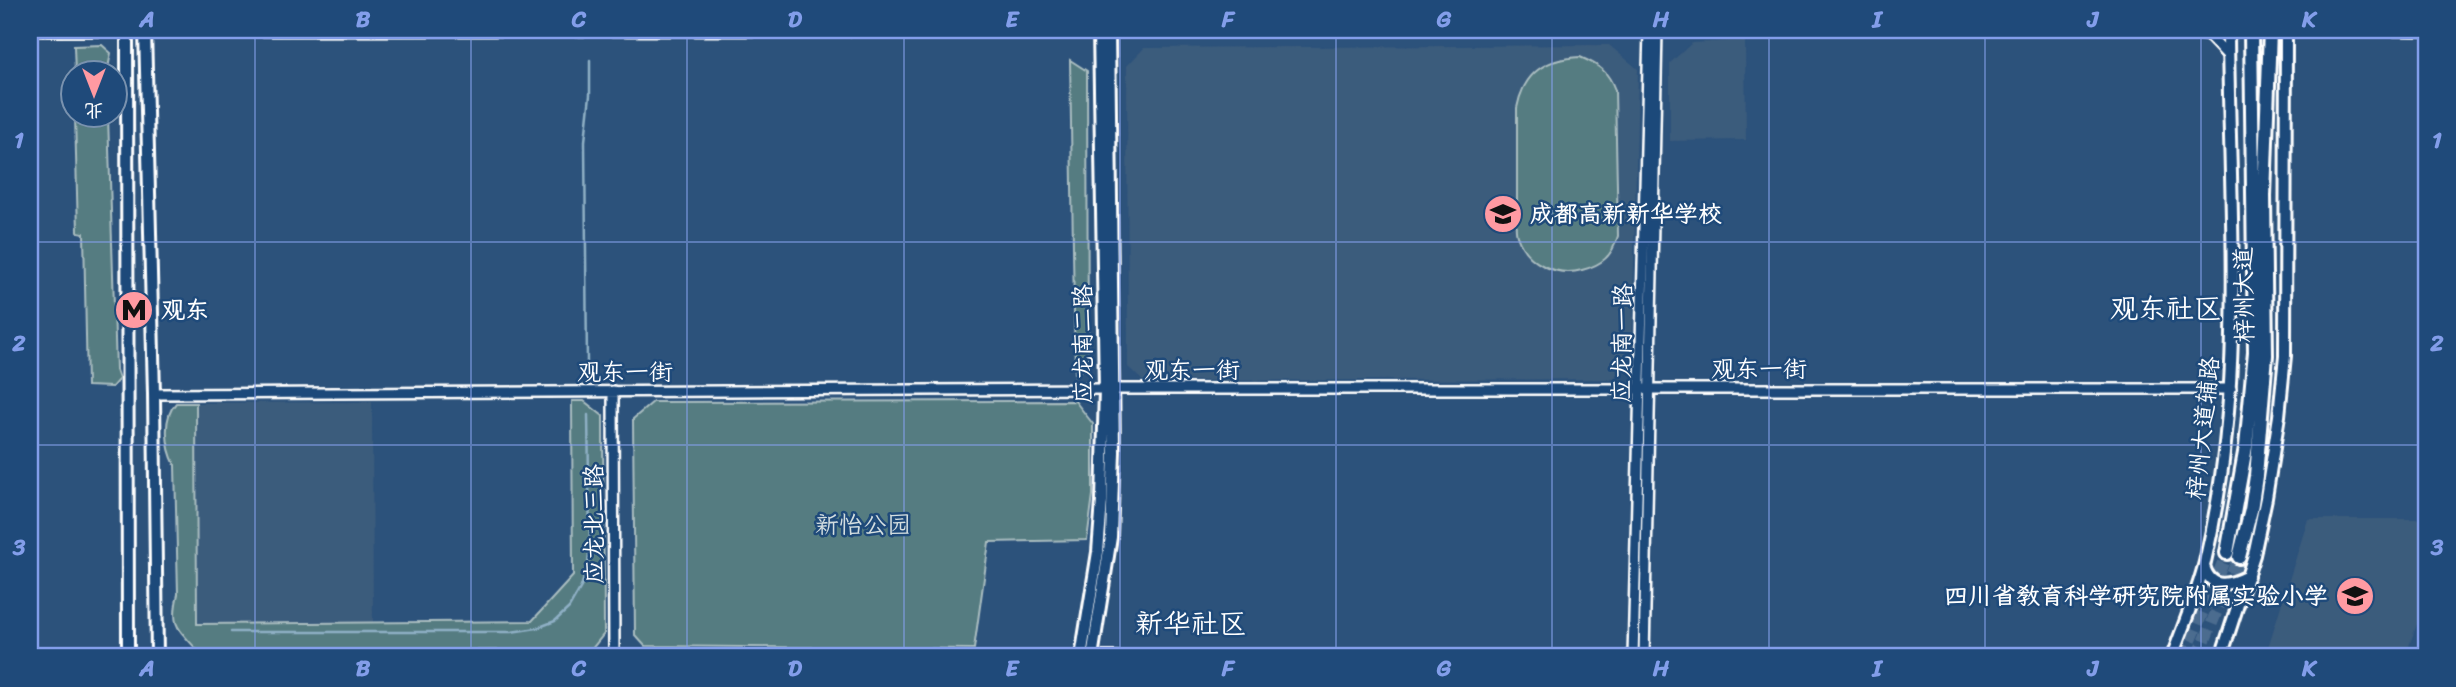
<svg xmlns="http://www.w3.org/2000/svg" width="2456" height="687" font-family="Sriracha,'LXGW WenKai TC',sans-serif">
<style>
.built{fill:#3b5b7c}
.green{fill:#547b81;stroke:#aabdc0;stroke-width:2}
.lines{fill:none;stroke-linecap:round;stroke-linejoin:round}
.stream{stroke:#8fb0c5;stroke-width:2.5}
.highway-tunnel{stroke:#4c6c8f;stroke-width:12;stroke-dasharray:12 6;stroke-linecap:butt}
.minor-casing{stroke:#fff;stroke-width:14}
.major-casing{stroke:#fff;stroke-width:16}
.highway-casing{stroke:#fff;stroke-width:18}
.minor{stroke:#1f4a7a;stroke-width:9}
.major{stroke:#1f4a7a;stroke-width:10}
.highway{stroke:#1f4a7a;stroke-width:12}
.grid{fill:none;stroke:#839eea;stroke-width:2;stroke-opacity:0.55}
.labels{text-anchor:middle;stroke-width:5;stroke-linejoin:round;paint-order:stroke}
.poi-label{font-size:24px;font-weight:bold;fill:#fff;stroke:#1f4a7a;text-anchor:start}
.street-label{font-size:24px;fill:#fff;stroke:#1f4a7a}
.park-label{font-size:24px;fill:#d4dee0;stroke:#1f4a7a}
.quarter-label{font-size:28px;fill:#fff;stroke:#1f4a7a}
.neatline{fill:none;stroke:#839eea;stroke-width:2.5}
.grid-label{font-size:23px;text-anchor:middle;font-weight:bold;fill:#839eea}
</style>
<rect width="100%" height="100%" fill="#2c527b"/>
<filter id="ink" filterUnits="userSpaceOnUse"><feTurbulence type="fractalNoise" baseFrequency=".0143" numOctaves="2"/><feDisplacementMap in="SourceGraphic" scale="14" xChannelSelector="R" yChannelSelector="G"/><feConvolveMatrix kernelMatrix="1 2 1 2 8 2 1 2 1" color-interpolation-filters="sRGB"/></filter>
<g filter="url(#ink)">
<!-- built -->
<path class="built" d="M1745 40 1746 140 1670 141V63L1692 43Z
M1609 45 1638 69 1632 358 1613 379 1143 381 1128 367 1127 66 1144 48Z
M372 402 373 622 197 624 196 403Z
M2308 519H2426V586L2424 605 2405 657H2265Z"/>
<!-- green -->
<path class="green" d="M102 45 111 53 107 73H75L74 46Z
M1580 57C1599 65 1608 71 1615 90L1618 236C1612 256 1602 265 1582 270 1556 277 1526 263 1517 236 1514 227 1517 214 1517 204 1517 172 1517 140 1517 108 1524 72 1545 59 1580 57Z
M1070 60 1087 71 1088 365 1075 375Z
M75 116H108L116 370 119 379 112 387 87 386 84 233 78 232Z
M572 401H584L603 416 604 634 591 650 199 652C178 628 170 627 178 594L175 465C166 447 162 418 176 403H196L197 624 532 621 573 576Z
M1075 401 1093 424V495L1087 540 989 542 974 649 645 646 635 635 633 419 653 402Z"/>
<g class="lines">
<!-- stream -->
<path class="stream" d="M587 365 585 141 590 95V60
M231 632H511L537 628 555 621 569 608 581 587 588 565 590 542 588 415"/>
<!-- highway-tunnel -->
<path class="highway-tunnel" d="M2184 657 2227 553
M2198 657 2239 557"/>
<defs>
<path id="minor" d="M2186 30 2209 36 2228 56
M2342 30 2426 31
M30 31 1275 30
M613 391 614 657
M154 394 1105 389H2231
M1087 657H1117
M1633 657 1649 30
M1644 657 1657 30"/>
<path id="major" d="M127 30 128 657
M145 30 154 394 157 657
M2204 566C2211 591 2230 585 2248 576
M1081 657 1098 552 1102 501 1105 389 1099 30
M1092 657 1111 537 1114 452 1109 30
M2172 657C2183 626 2197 594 2205 562 2247 387 2229 208 2228 30
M2221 657 2254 555 2266 498 2279 416 2285 356 2286 30"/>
<path id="highway" d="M2227 553 2246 447 2255 352 2251 30
M2239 557 2251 510 2256 476 2266 355 2264 196 2270 30"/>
</defs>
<!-- minor casing -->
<use href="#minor" class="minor-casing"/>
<!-- major casing -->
<use href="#major" class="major-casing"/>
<!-- highway casing -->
<use href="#highway" class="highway-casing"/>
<!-- minor -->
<use href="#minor" class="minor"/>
<!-- major -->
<use href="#major" class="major"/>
<!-- highway -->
<use href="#highway" class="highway"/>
</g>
</g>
<!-- grid -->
<path class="grid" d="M255 30V657M471 30V657M687 30V657M904 30V657M1120 30V657M1336 30V657M1552 30V657M1769 30V657M1985 30V657M2201 30V657M30 242H2426M30 445H2426"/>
<!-- icons -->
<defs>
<symbol id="school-disc" viewBox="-11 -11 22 22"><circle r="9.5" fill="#ff9aa2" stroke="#1f4a7a"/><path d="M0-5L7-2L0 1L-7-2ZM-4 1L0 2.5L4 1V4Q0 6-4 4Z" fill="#111"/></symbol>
<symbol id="metro-disc" viewBox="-11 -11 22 22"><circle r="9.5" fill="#ff9aa2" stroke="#1f4a7a"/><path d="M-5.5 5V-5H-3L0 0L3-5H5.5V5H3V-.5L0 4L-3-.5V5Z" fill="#111"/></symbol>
</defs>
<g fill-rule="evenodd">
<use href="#school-disc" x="1481" y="192" width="44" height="44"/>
<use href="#metro-disc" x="112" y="288" width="44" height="44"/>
<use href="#school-disc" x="2333" y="574" width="44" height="44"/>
</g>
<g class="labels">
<!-- poi labels -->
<g class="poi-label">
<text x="1530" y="222">成都高新新华学校</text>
<text x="161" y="318">观东</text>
<text x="2328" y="604" text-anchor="end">四川省教育科学研究院附属实验小学</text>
</g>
<!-- street labels -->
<g class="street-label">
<text transform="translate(2244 295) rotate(-91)" y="8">梓州大道</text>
<text transform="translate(1622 343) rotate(-89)" y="8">应龙南一路</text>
<text transform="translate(1083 344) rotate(-90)" y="8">应龙南二路</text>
<text x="1759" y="377">观东一街</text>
<text x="1192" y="378">观东一街</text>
<text x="625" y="380">观东一街</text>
<text transform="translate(2203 428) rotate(-84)" y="8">梓州大道辅路</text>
<text transform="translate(594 524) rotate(-90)" y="8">应龙北三路</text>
</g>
<!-- park labels -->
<g class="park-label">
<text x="863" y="533">新怡公园</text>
</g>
<!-- quarter labels -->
<g class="quarter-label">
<text x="2166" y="318">观东社区</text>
<text x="1191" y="633">新华社区</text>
</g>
</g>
<!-- margin -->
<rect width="2456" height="687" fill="none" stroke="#1f4a7a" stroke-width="77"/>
<!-- north arrow -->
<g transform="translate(94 94) rotate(180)"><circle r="33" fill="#1f4a7a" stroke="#7992af" stroke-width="2"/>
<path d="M0-5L12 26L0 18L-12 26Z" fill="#ff9aa2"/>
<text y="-10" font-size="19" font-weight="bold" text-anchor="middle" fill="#ffffff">北</text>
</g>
<rect x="38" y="38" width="2380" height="610" class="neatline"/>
<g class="grid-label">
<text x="147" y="27">A</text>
<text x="363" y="27">B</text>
<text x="579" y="27">C</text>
<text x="795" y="27">D</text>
<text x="1012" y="27">E</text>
<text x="1228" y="27">F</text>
<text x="1444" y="27">G</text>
<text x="1661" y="27">H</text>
<text x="1877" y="27">I</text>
<text x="2093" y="27">J</text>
<text x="2309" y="27">K</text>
<text x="19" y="148">1</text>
<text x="2437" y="148">1</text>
<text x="19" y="351">2</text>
<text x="2437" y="351">2</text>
<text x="19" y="555">3</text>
<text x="2437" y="555">3</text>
<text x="147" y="676">A</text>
<text x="363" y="676">B</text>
<text x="579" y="676">C</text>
<text x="795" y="676">D</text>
<text x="1012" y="676">E</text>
<text x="1228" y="676">F</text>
<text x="1444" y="676">G</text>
<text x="1661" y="676">H</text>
<text x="1877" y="676">I</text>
<text x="2093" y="676">J</text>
<text x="2309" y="676">K</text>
</g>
</svg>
